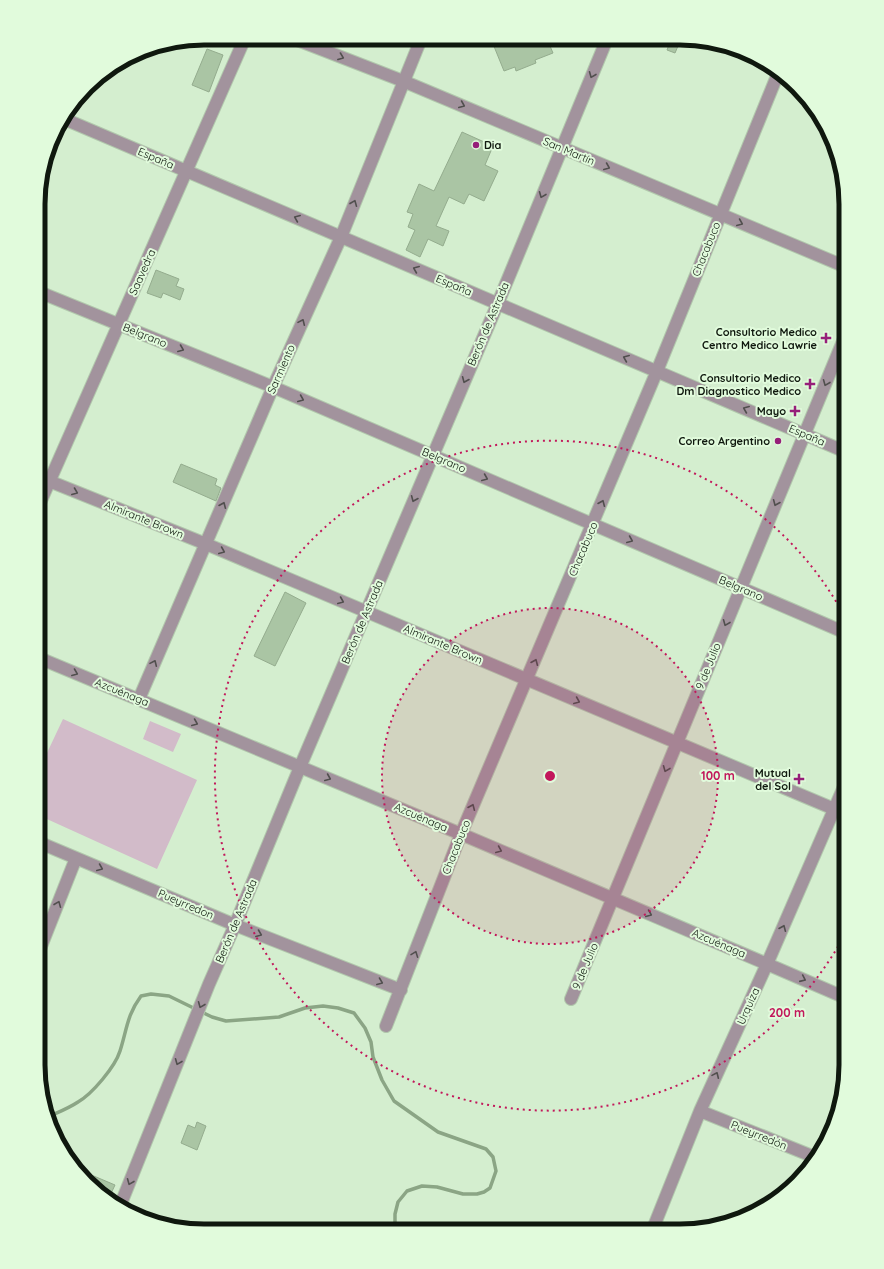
<svg xmlns="http://www.w3.org/2000/svg" width="884" height="1269" font-family="Quicksand,sans-serif">
<style>
.green{fill:#d2bbc9}
.lines{fill:none;stroke-linecap:round;stroke-linejoin:round}
.stream{stroke:#8ba585;stroke-width:3.5}
.building{fill:#aac5a4;stroke:#94ac8e}
.street-casing{stroke:#b1c7ac;stroke-width:14}
.street{stroke:#a2939d;stroke-width:12}
.oneway{stroke:#514f4e}
.ring{fill:none;stroke:#c2185b;stroke-width:2;stroke-dasharray:2 4}
.poi-dot{fill:#961e79;stroke:#e1fbdc;stroke-width:1.5}
.labels{text-anchor:middle;stroke-width:4;stroke-linejoin:round;paint-order:stroke}
.poi-label{font-size:11px;font-weight:bold;fill:#0f180e;stroke:#e1fbdc;text-anchor:end}
.street-label{font-size:11px;fill:#0f180e;stroke:#e1fbdc}
.rim{fill:none;stroke:#0f180e;stroke-width:5}
.centre{fill:#c2185b;stroke:#e1fbdc;stroke-width:2}
.ring-label{font-size:12px;text-anchor:middle;font-weight:bold;fill:#c2185b;stroke:#e1fbdc;stroke-width:4;stroke-linejoin:round;paint-order:stroke}
</style>
<rect width="100%" height="100%" fill="#d4eecf"/>
<!-- green -->
<path class="green" d="M63 719 197 780 157 869 38 815V772Z
M150 721 181 734 173 752 143 739Z"/>
<g class="lines">
<!-- stream -->
<path class="stream" d="M50 1116C59 1112 69 1108 78 1102 92 1094 115 1067 120 1051 127 1029 127 1015 141 996L151 994 169 996 212 1017 226 1021 279 1017 305 1008 323 1006 338 1008 354 1013 365 1028 371 1042 373 1057 382 1080 394 1101 438 1132 486 1149 493 1157 496 1171 490 1188 484 1192 477 1194H463L437 1187 422 1186 407 1191 398 1202 395 1214V1230"/>
</g>
<!-- building -->
<path class="building" d="M491 39H547L553 53 535 60 536 63 516 71 515 67 504 71Z
M671 39H681L675 53 667 50Z
M207 49 223 55 209 92 192 85Z
M462 132 493 146 485 165 498 171 484 201 469 194 464 204 449 197 436 226 449 231 443 246 428 239 420 257 406 250 415 230 408 227 413 214 407 212 419 184 434 191Z
M156 270 179 279 176 286 184 289 180 300 163 293 161 298 147 293Z
M181 464 217 479 215 485 221 488 216 501 173 482Z
M285 592 306 603 275 666 254 656Z
M197 1122 206 1126 197 1150 181 1143 188 1125 195 1128Z
M82 1171 115 1185 108 1200 103 1197Z"/>
<g class="lines">
<defs>
<path id="street" d="M292 38 403 81 846 267
M62 118 846 452
M39 292 273 387 846 633
M39 477 206 544 846 814
M39 505 245 38
M39 658 461 834 767 964 846 998
M139 699 273 387 341 237 421 39
M38 842 235 925 401 990
M38 954 76 858
M571 999 846 334
M386 1026 461 834 657 371 779 71
M700 1111 817 1158
M120 1206 209 984 235 925 300 767 498 303 607 39
M652 1231 700 1111 767 964 846 782"/>
</defs>
<!-- street casing -->
<use href="#street" class="street-casing"/>
<!-- street -->
<use href="#street" class="street"/>
</g>
<!-- one-way arrows -->
<defs><path id="oneway-chevron" d="M-2-3.5L2.5 0L-2 3.5" fill="none" stroke-width="1.6" stroke-linecap="round" stroke-linejoin="round"/></defs>
<g class="oneway">
<use href="#oneway-chevron" transform="translate(341 57) rotate(21)"/>
<use href="#oneway-chevron" transform="translate(592 75) rotate(112)"/>
<use href="#oneway-chevron" transform="translate(462 105) rotate(23)"/>
<use href="#oneway-chevron" transform="translate(607 167) rotate(23)"/>
<use href="#oneway-chevron" transform="translate(542 195) rotate(112)"/>
<use href="#oneway-chevron" transform="translate(354 203) rotate(-68)"/>
<use href="#oneway-chevron" transform="translate(297 218) rotate(-157)"/>
<use href="#oneway-chevron" transform="translate(740 223) rotate(23)"/>
<use href="#oneway-chevron" transform="translate(416 269) rotate(-157)"/>
<use href="#oneway-chevron" transform="translate(302 322) rotate(-66)"/>
<use href="#oneway-chevron" transform="translate(181 349) rotate(22)"/>
<use href="#oneway-chevron" transform="translate(626 358) rotate(-157)"/>
<use href="#oneway-chevron" transform="translate(465 380) rotate(113)"/>
<use href="#oneway-chevron" transform="translate(826 383) rotate(112)"/>
<use href="#oneway-chevron" transform="translate(301 399) rotate(23)"/>
<use href="#oneway-chevron" transform="translate(746 409) rotate(-157)"/>
<use href="#oneway-chevron" transform="translate(485 478) rotate(23)"/>
<use href="#oneway-chevron" transform="translate(75 492) rotate(22)"/>
<use href="#oneway-chevron" transform="translate(414 499) rotate(113)"/>
<use href="#oneway-chevron" transform="translate(602 503) rotate(-67)"/>
<use href="#oneway-chevron" transform="translate(776 503) rotate(113)"/>
<use href="#oneway-chevron" transform="translate(223 505) rotate(-67)"/>
<use href="#oneway-chevron" transform="translate(630 540) rotate(23)"/>
<use href="#oneway-chevron" transform="translate(222 551) rotate(23)"/>
<use href="#oneway-chevron" transform="translate(341 601) rotate(23)"/>
<use href="#oneway-chevron" transform="translate(726 623) rotate(112)"/>
<use href="#oneway-chevron" transform="translate(535 662) rotate(-67)"/>
<use href="#oneway-chevron" transform="translate(154 663) rotate(-66)"/>
<use href="#oneway-chevron" transform="translate(75 673) rotate(22)"/>
<use href="#oneway-chevron" transform="translate(577 701) rotate(23)"/>
<use href="#oneway-chevron" transform="translate(195 723) rotate(23)"/>
<use href="#oneway-chevron" transform="translate(666 769) rotate(112)"/>
<use href="#oneway-chevron" transform="translate(328 778) rotate(23)"/>
<use href="#oneway-chevron" transform="translate(472 807) rotate(-67)"/>
<use href="#oneway-chevron" transform="translate(499 850) rotate(23)"/>
<use href="#oneway-chevron" transform="translate(100 868) rotate(23)"/>
<use href="#oneway-chevron" transform="translate(58 904) rotate(-68)"/>
<use href="#oneway-chevron" transform="translate(649 914) rotate(23)"/>
<use href="#oneway-chevron" transform="translate(783 928) rotate(-67)"/>
<use href="#oneway-chevron" transform="translate(259 934) rotate(22)"/>
<use href="#oneway-chevron" transform="translate(415 954) rotate(-69)"/>
<use href="#oneway-chevron" transform="translate(803 979) rotate(24)"/>
<use href="#oneway-chevron" transform="translate(380 982) rotate(22)"/>
<use href="#oneway-chevron" transform="translate(201 1005) rotate(112)"/>
<use href="#oneway-chevron" transform="translate(178 1062) rotate(112)"/>
<use href="#oneway-chevron" transform="translate(716 1075) rotate(-66)"/>
<use href="#oneway-chevron" transform="translate(130 1182) rotate(112)"/>
</g>
<!-- distance rings -->
<circle cx="550" cy="776" r="168" fill="#c2185b" fill-opacity=".12"/>
<g class="ring">
<circle cx="550" cy="776" r="168"/>
<path d="M844 936A335 335 0 1 1 846 619"/>
</g>
<!-- markers -->
<g class="poi-dot">
<circle cx="476" cy="145" r="4"/>
<path d="M824 332h4v4h4v4h-4v4h-4v-4h-4v-4h4z"/>
<path d="M808 378h4v4h4v4h-4v4h-4v-4h-4v-4h4z"/>
<path d="M793 405h4v4h4v4h-4v4h-4v-4h-4v-4h4z"/>
<circle cx="778" cy="441" r="4"/>
<path d="M797 773h4v4h4v4h-4v4h-4v-4h-4v-4h4z"/>
</g>
<g class="labels">
<!-- poi labels -->
<g class="poi-label">
<text x="484" y="149" text-anchor="start">Dia</text>
<text x="817" y="336">Consultorio Medico<tspan x="817" dy="13">Centro Medico Lawrie</tspan></text>
<text x="801" y="382">Consultorio Medico<tspan x="801" dy="13">Dm Diagnostico Medico</tspan></text>
<text x="786" y="415">Mayo</text>
<text x="770" y="445">Correo Argentino</text>
<text x="791" y="777">Mutual<tspan x="791" dy="13">del Sol</tspan></text>
</g>
<!-- street labels -->
<g class="street-label">
<text transform="translate(569 151) rotate(23)" y="4">San Martín</text>
<text transform="translate(156 158) rotate(23)" y="4">España</text>
<text transform="translate(706 249) rotate(-68)" y="4">Chacabuco</text>
<text transform="translate(142 272) rotate(-66)" y="4">Saavedra</text>
<text transform="translate(454 285) rotate(23)" y="4">España</text>
<text transform="translate(488 324) rotate(-67)" y="4">Berón de Astrada</text>
<text transform="translate(145 335) rotate(22)" y="4">Belgrano</text>
<text transform="translate(281 369) rotate(-66)" y="4">Sarmiento</text>
<text transform="translate(807 435) rotate(23)" y="4">España</text>
<text transform="translate(444 460) rotate(23)" y="4">Belgrano</text>
<text transform="translate(144 519) rotate(22)" y="4">Almirante Brown</text>
<text transform="translate(583 549) rotate(-67)" y="4">Chacabuco</text>
<text transform="translate(741 588) rotate(23)" y="4">Belgrano</text>
<text transform="translate(362 622) rotate(-67)" y="4">Berón de Astrada</text>
<text transform="translate(443 644) rotate(23)" y="4">Almirante Brown</text>
<text transform="translate(708 666) rotate(-68)" y="4">9 de Julio</text>
<text transform="translate(122 692) rotate(22)" y="4">Azcuénaga</text>
<text transform="translate(421 817) rotate(23)" y="4">Azcuénaga</text>
<text transform="translate(456 847) rotate(-68)" y="4">Chacabuco</text>
<text transform="translate(186 904) rotate(23)" y="4">Pueyrredon</text>
<text transform="translate(236 921) rotate(-67)" y="4">Berón de Astrada</text>
<text transform="translate(719 943) rotate(23)" y="4">Azcuénaga</text>
<text transform="translate(585 966) rotate(-67)" y="4">9 de Julio</text>
<text transform="translate(748 1006) rotate(-66)" y="4">Urquiza</text>
<text transform="translate(759 1135) rotate(22)" y="4">Pueyrredón</text>
</g>
</g>
<!-- crop -->
<path d="M0 0H884V1269H0ZM204 45H680A159 159 0 0 1 839 204V1065A159 159 0 0 1 680 1224H204A159 159 0 0 1 45 1065V204A159 159 0 0 1 204 45Z" fill="#e1fbdc" fill-rule="evenodd"/>
<path class="rim" d="M204 45H680A159 159 0 0 1 839 204V1065A159 159 0 0 1 680 1224H204A159 159 0 0 1 45 1065V204A159 159 0 0 1 204 45Z"/>
<circle cx="550" cy="776" r="6" class="centre"/>
<g class="ring-label">
<text x="718" y="780">100 m</text>
<text x="787" y="1017">200 m</text>
</g>
</svg>
